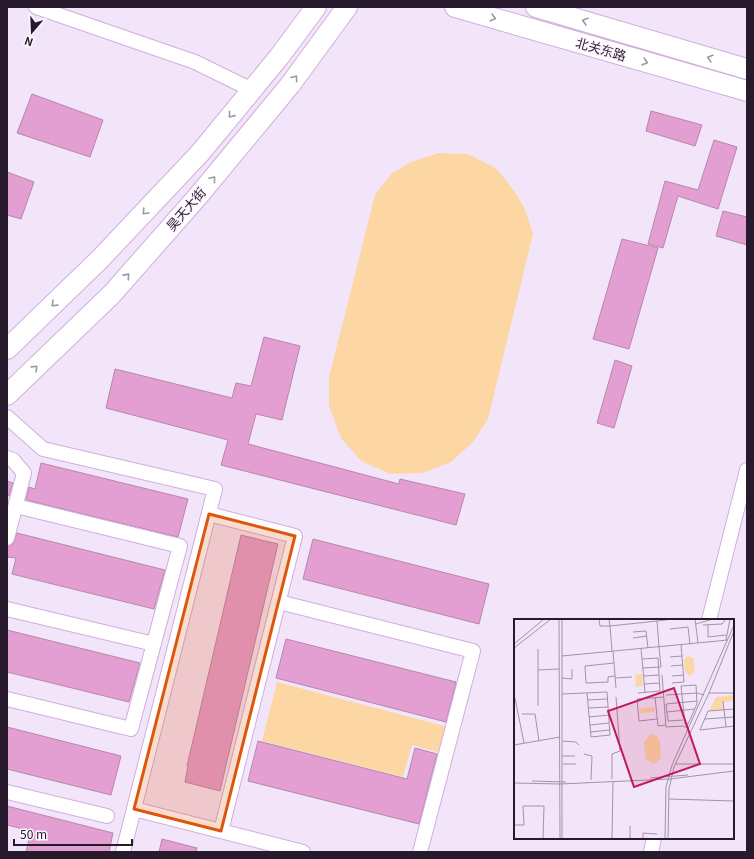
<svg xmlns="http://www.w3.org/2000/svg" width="754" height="859" font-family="Georgia,'Noto Sans SC',serif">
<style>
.green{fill:#fcd7a3}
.building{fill:#e39fd2;stroke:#b687aa}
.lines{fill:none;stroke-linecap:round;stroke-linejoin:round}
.minor-casing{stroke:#d0aede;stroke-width:16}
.secondary-casing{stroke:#d0aede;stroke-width:22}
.minor{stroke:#fff;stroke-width:14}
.secondary{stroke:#fff;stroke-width:20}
.oneway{stroke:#9e98a0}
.marked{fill:#de560e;fill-opacity:0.2;stroke:#de560e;stroke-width:3;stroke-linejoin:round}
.labels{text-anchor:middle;stroke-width:3;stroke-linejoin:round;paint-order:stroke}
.street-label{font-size:13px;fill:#271a2c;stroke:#fcf5ff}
.inset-road{fill:none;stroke:#a194a7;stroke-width:1}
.view{fill:#c2185b;fill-opacity:0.15;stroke:#c2185b;stroke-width:2}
.inset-edge{fill:none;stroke:#271a2c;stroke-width:2}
</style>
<rect width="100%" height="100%" fill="#f3e5f9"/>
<!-- green -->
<path class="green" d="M439 153 468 154 497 169 515 192 525 209 533 234 488 419 473 442 451 462 422 473 390 474 361 461 341 438 329 406V377L375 195 391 174 411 162Z
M277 682 448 727 441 753 412 745 403 777 262 741Z"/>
<!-- building -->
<path class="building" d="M32 94 103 120 90 157 17 133Z
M651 111 702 125 695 146 646 131Z
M714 140 737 147 718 209 678 196 663 248 648 244 665 181 698 190Z
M7 172 34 182 21 219 7 215Z
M723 211 747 217V245L716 236Z
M622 239 658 248 629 349 593 339Z
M264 337 300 346 282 420 256 414 248 444 399 484 400 479 465 494 456 525 221 465 228 440 106 408 115 369 232 398 236 383 251 386Z
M615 360 632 366 614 428 597 423Z
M41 463 188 499 178 537 26 500 29 487 35 489Z
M7 481 13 483 9 496 7 495Z
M17 533 165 570 154 609 12 574 16 558 7 557V546L13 544Z
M241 535 278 544 220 791 185 782 188 766H187Z
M313 539 489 584 479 624 303 579Z
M7 630 140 663 129 702 7 672Z
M286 639 456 682 446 722 276 678Z
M7 727 121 756 111 795 7 769Z
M258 741 407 779 415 748 437 754 419 824 248 781Z
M7 806 113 833 109 852H26L31 831 7 825Z
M162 839 197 848 196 852H159Z"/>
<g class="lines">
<defs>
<path id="minor" d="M36 7 195 62 252 90
M7 417 43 449 215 489 123 852
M7 458 13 460 24 473 7 538
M209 514 295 536 221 831
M279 602 473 651 420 852
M7 609 154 644
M709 620 747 470
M7 699 131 729 180 546 16 506
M7 792 107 816
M134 809 303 852
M651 852 654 838"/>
<path id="secondary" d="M455 7 747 91
M536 7 747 69
M7 349 100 259 200 153 279 57 316 7
M7 395 112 294 199 195 290 85 347 7"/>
</defs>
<!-- minor casing -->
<use href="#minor" class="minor-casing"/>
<!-- secondary casing -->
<use href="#secondary" class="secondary-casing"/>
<!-- minor -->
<use href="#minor" class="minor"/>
<!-- secondary -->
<use href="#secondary" class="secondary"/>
</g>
<!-- one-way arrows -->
<defs><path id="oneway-chevron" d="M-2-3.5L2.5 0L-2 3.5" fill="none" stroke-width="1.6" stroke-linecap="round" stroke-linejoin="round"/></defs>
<g class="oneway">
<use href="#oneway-chevron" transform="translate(493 18) rotate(16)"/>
<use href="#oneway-chevron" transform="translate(585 21) rotate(-164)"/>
<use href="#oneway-chevron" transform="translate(710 58) rotate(-164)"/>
<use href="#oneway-chevron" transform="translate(645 62) rotate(16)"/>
<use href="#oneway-chevron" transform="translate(295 78) rotate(-54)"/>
<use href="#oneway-chevron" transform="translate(231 115) rotate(129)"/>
<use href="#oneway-chevron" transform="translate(213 179) rotate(-50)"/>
<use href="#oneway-chevron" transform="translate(145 212) rotate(133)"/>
<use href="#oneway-chevron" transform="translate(127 276) rotate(-48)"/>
<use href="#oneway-chevron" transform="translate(54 304) rotate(136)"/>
<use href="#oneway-chevron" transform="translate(35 368) rotate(-44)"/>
</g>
<!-- marked area -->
<path class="marked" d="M209 514 295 536 221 831 134 809Z"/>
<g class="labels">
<!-- street labels -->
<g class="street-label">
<text transform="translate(601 49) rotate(16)" y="5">北关东路</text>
<text transform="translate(186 209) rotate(-49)" y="5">昊天大街</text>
</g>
</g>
<!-- overview -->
<g transform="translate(514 619)">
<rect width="220" height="220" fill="#f3e5f9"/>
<path d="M174 37 179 39 181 52 176 57 171 53 170 41ZM128 55 129 67 122 68 121 56ZM220 76V82L210 83 208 81 209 91 195 92 202 78ZM140 88 141 93 125 94 127 89ZM137 115 143 117 146 122 147 139 140 145 132 140 130 123Z" fill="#fcd7a3"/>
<path class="inset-road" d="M45 0 46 220M85 0 86 7H96L95 0M181 0 184 24M143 2 159 0M182 5 199 0M189 6 208 5 212 0M194 6V18L212 16M156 10 174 8 176 25M119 13 132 12 134 29M119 19 133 17M212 21 216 0M0 25 30 0M0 29 37 0M127 29 131 73M24 30V87M98 32 96 7 143 2 145 28M99 32 102 69M48 37 214 21M156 38 168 37M100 44 71 47 72 64 94 63V58L101 57M157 47 169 46M129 49 147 48 145 28M24 51 45 50M148 56 152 108 169 107 174 109M130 57 145 56M158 57 170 56M48 59 58 60V50M101 59 118 58M158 64 170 63 167 25M130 65 146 64M182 66 183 85 174 105H171L167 67ZM124 74 146 72 144 39 128 40M195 74H220M48 75 93 73 96 116 77 118 73 74M152 76 183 74 190 76M141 78 144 107 152 106M1 79 10 124M73 81 93 80M209 82 212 108M74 89 94 88M220 90 194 92 186 111 220 107M153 93 181 90M8 95H21L25 122M75 98 95 96M143 100 125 102 123 80 150 78M191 100 220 98M169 101 154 102 152 85 183 82M76 106 95 104M76 113 96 111M48 122 62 123 65 126M0 126 46 118M70 135 78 137 77 161M48 137H61M49 145H62M161 145H220M136 159 174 156M98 160V135L106 132 102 78M18 162 52 163M0 164 46 165 156 160 220 152M155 180 220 182M0 206H10L9 187H30L29 220M48 220V0M98 220 99 163M116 220V207M129 220V214L143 215M151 220 152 168 158 146 220 6M154 220 155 170 160 148 195 74 220 12"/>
<path class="view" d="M160 69 186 145 120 168 94 92Z"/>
<rect width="220" height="220" class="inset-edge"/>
</g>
<!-- border -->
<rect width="754" height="859" fill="none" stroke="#271a2c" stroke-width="16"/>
<!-- north arrow -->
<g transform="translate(32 32) rotate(199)" stroke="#fcf5ff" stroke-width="3" paint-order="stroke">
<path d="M0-3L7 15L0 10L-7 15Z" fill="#271a2c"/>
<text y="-6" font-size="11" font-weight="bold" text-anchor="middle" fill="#271a2c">N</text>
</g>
<!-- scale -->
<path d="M14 839v6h118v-6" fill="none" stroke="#271a2c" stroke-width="2"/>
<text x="20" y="839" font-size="12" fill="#271a2c" stroke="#fcf5ff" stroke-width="3" paint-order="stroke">50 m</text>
</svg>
